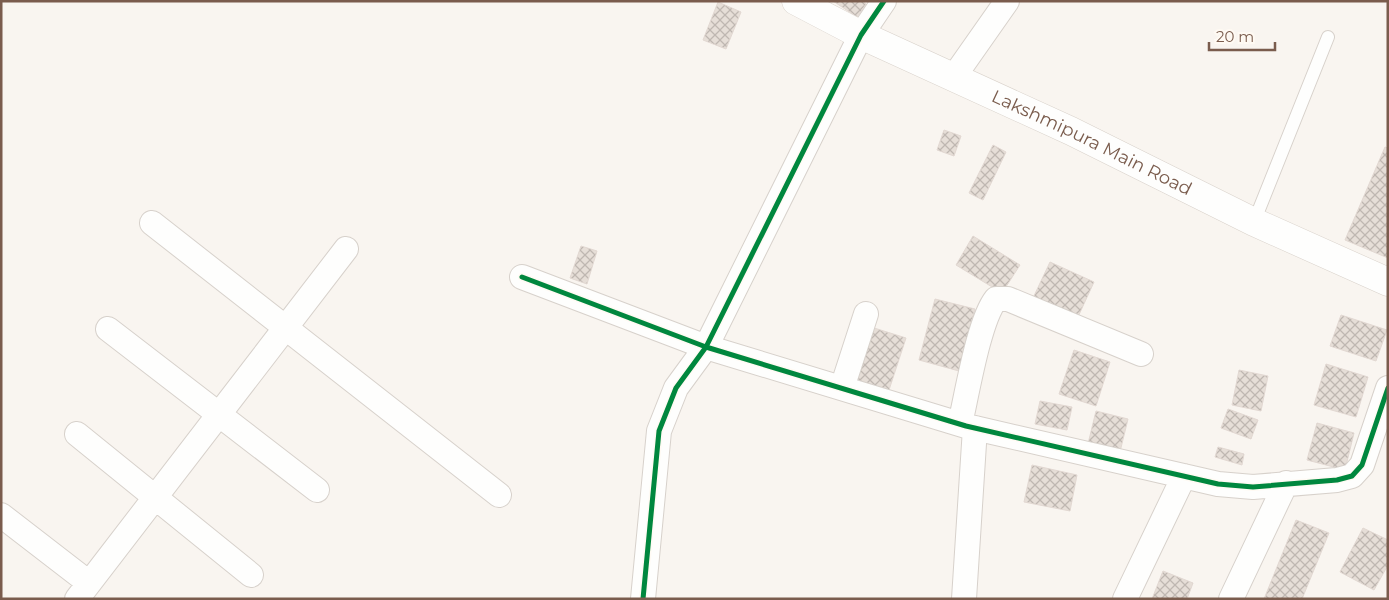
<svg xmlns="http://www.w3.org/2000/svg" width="1389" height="600" font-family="Montserrat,sans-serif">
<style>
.building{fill:url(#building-cross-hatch);stroke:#e2d8d2}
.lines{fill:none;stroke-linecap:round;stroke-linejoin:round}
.lane-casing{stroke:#d7d1cb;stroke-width:14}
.street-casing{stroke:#d7d1cb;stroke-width:26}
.secondary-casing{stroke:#d9d2cb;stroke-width:29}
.lane{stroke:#fefefd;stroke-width:12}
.street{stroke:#fefefd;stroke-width:24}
.secondary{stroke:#fefefd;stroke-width:28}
.cycleway-casing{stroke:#fffaf3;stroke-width:8}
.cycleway{stroke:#00873e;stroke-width:5}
.labels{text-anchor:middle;stroke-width:4.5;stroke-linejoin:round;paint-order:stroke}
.street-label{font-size:18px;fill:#7a5c4d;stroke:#fffaf3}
</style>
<defs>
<pattern id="building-cross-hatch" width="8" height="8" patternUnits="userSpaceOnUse" patternTransform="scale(1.25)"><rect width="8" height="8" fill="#e6ded7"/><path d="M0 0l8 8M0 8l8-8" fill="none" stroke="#bfb7b1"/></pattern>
</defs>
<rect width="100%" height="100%" fill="#f9f5f0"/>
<!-- building -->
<path class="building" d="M833 1H862L866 4 857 17Z
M718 2 741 12 726 49 703 40Z
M944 130 961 136 954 156 937 150Z
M993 145 1006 152 983 200 969 193Z
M1385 147 1388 148V258L1345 240Z
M973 236 1020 265 1002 293 956 265Z
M581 246 597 251 587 284 570 278Z
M1050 262 1094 282 1077 319 1033 298Z
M935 299 975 309 959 371 919 360Z
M1341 315 1387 330 1376 361 1330 346Z
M871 327 906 338 889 390 854 379Z
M1074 350 1110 362 1096 406 1059 394Z
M1326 364 1368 377 1356 417 1314 405Z
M1239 370 1268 376 1261 411 1232 405Z
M1040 401 1072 407 1067 430 1035 424Z
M1228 409 1258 420 1251 439 1221 428Z
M1096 411 1128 419 1118 460 1086 452Z
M1317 423 1354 433 1345 470 1307 460Z
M1218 447 1244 454 1242 465 1215 457Z
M1032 465 1077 475 1070 511 1024 502Z
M1296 520 1329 533 1302 599H1264Z
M1363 528 1388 540V565L1374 590 1340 572Z
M1163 571 1193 583 1187 599H1152Z"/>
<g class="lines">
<defs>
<path id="lane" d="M1254 222 1328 37"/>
<path id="street" d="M953 78 1007 1
M152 223 499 495
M522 277 706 347 966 426 1218 484 1253 487 1337 480 1352 476 1362 465 1388 388
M108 329 317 490
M842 388 866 314
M960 424C967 394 979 320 996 299H1008L1141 354
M77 434 251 575
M1 515 89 583
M77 599 346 249
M643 599 659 431 676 388 706 347 861 35 884 1
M964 599 975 428
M1125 599 1184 476
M1231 599 1286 483"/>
<g id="secondary">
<path id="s1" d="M796 1 861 35 1071 131 1254 222 1388 282"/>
</g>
</defs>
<!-- lane casing -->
<use href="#lane" class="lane-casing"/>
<!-- street casing -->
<use href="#street" class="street-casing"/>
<!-- secondary casing -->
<use href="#secondary" class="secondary-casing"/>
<!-- lane -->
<use href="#lane" class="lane"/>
<!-- street -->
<use href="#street" class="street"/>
<!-- secondary -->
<use href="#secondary" class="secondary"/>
<defs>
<path id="cycleway" d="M522 277 706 347 966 426 1218 484 1253 487 1337 480 1352 476 1362 465 1388 388
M643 599 659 431 676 388 706 347 861 35 884 1"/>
</defs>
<!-- cycleway casing -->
<use href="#cycleway" class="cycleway-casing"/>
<!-- cycleway -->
<use href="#cycleway" class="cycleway"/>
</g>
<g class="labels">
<!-- street labels -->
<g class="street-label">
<text dy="6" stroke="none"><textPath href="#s1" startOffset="328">Lakshmipura Main Road</textPath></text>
</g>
</g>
<!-- border -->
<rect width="1389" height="600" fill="none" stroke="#7a5c4d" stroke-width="5"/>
<!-- scale -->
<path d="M1209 42v8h66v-8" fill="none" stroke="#7a5c4d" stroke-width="2.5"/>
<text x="1216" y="42" font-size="15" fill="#7a5c4d" stroke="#fffaf3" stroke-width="4" paint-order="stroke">20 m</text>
</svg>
